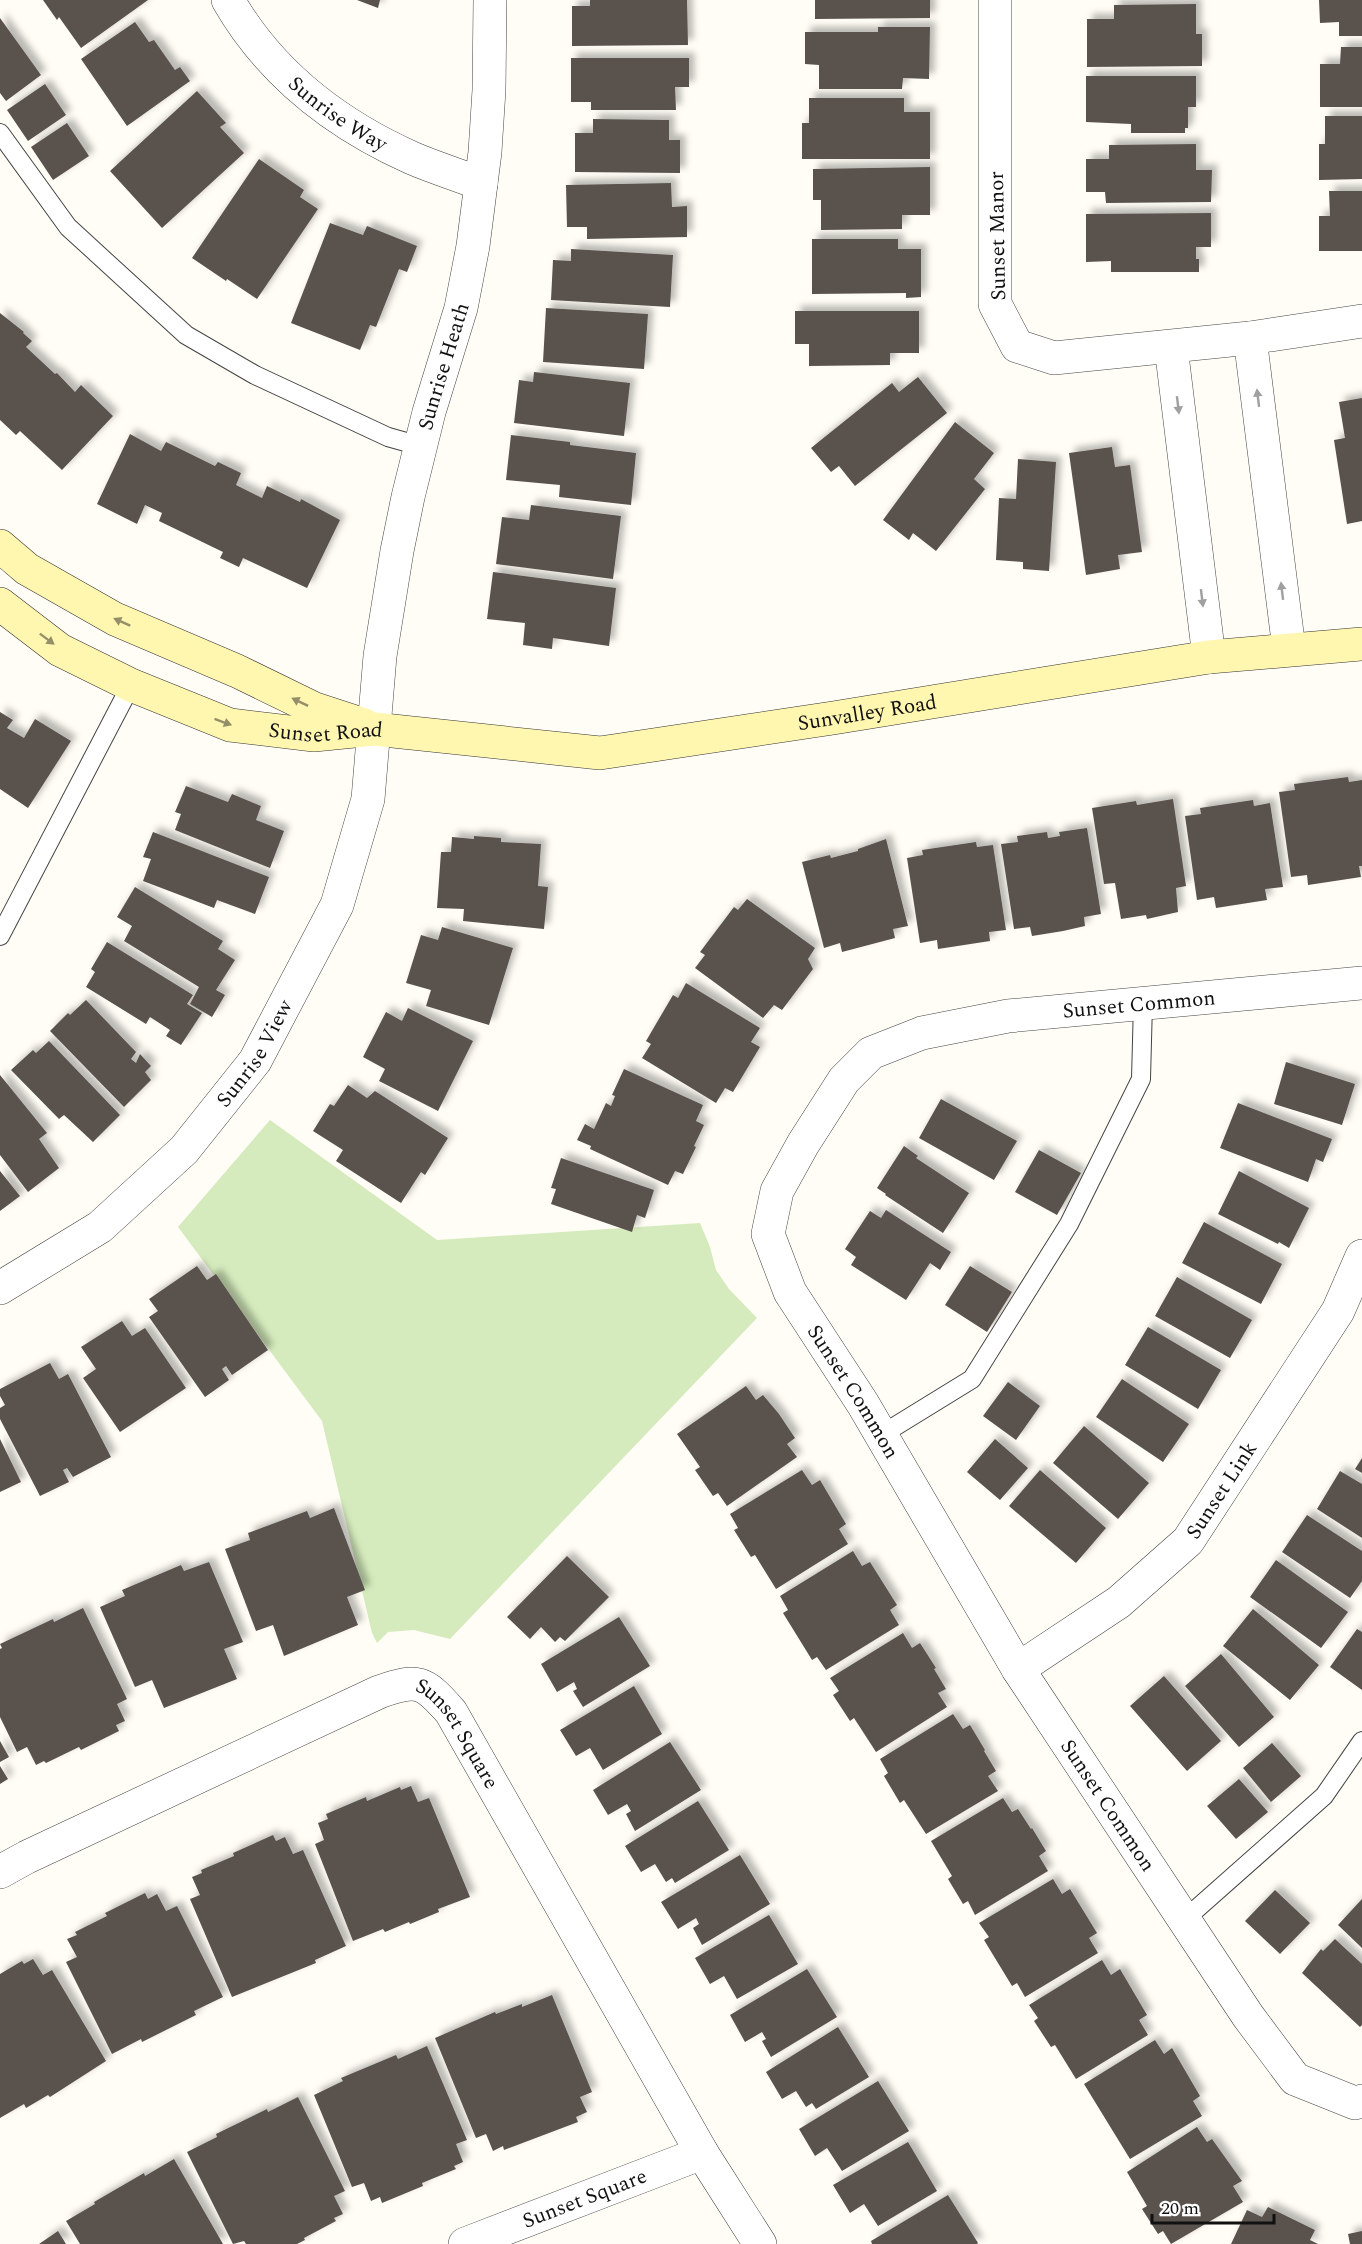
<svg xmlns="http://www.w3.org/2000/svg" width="1362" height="2244" font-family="Spectral,serif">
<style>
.green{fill:#d5ebbd}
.building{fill:#5a524d;filter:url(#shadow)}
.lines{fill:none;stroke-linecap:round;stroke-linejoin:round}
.lane-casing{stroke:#444;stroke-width:20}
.street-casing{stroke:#444;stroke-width:34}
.secondary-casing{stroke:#333;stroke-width:34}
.lane{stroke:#fff;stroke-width:18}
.street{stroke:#fff;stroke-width:33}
.secondary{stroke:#fff6b0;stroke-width:33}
.oneway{fill:#a0a0a0}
.oneway2{fill:#948f68}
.labels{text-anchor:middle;stroke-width:6;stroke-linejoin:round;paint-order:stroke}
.street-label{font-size:21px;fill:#111;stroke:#fff}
</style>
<defs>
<filter id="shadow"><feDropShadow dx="5.5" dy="-5.5" stdDeviation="3" flood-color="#0004"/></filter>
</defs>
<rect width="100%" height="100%" fill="#fffdf5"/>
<!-- green -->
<path class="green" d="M270 1120 437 1240 700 1223 710 1247 716 1270 729 1289 757 1318 450 1639 414 1630 388 1632 377 1643 372 1633 322 1421 178 1227Z"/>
<!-- building -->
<path class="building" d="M43 0H148L81 48 59 17 57 20Z
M357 0H380L378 8Z
M590 0H687L688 45 572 46V6H590Z
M815 0H930V18L815 19Z
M1319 0H1362V36H1339V22L1320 23Z
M1196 4V34H1202V66L1087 67V19H1114V5Z
M0 18 41 75 6 101 0 93Z
M135 22 149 42 154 40 175 70 180 67 190 81 127 126 81 59Z
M878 27H930L929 79 903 78 902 89H819V65L805 64V32H878Z
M1341 47H1362V107H1320V64H1340Z
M571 58H689V87H675L676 110H591V102H571Z
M1086 76H1196V107H1188V128H1185V133H1131V124L1086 122Z
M45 84 66 115 28 141 7 110Z
M197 91 226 123 220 127 244 153 162 228 110 171Z
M809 98H904V112H930V159H802V123H809Z
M1325 116H1362V179L1319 180V144H1325Z
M593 119 669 120V140H680V173L575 172V133H593Z
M67 123 89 156 53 180 31 147Z
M1196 144V170H1212L1211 202 1106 203 1105 192H1086V159H1109V145Z
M259 159 304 190 300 197 318 209 257 299 227 279 226 281 192 258Z
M930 167V215H902V229L821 230V200H813V169Z
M671 183 672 207 687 206V237L587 239V227H567L566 185Z
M1329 191H1362V251H1319V216H1330Z
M1211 213V247H1196V259H1199V272H1111V261L1086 262V214Z
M330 223 363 235 367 226 417 246 407 272 399 269 376 327 370 325 360 350 291 323Z
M812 239H898V249H921V297L906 298V293L812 294Z
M571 249 673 255 670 307 551 300 553 260 571 261Z
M546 308 648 314 644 369 543 362Z
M795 311H919V353H890V365L809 366V344H795Z
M0 313 24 332 23 333 32 341 26 347 55 374 57 373 75 392 81 385 113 416 62 470 20 431 16 435 0 420Z
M534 372 630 383 624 436 514 423 519 380 533 382Z
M918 377 947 413 855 486 839 466 831 472 811 448 892 383 899 392Z
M1362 398V521L1347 524 1334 440 1345 438 1339 402Z
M955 422 994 453 974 479 985 489 936 551 913 533 909 540 883 520Z
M130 434 161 451 166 442 215 466 218 462 241 473 236 485 262 498 267 486 300 502 301 499 340 520 307 588 243 558 239 567 220 558 223 552 159 521 162 513 145 505 137 524 97 504Z
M511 435 570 442V445L636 453 631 505 559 497 560 485 506 480Z
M1112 447 1115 467 1130 465 1142 552 1118 555 1120 569 1086 575 1069 453Z
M1018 459 1056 462 1049 571 1023 569V562L996 560 999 498 1016 499Z
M531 505 621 516 613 579 496 564 502 517 529 520Z
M493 572 616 588 609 646 553 638 552 649 523 645 525 623 487 619Z
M0 712 13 720 7 728 24 738 35 719 71 741 28 808 0 789Z
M1348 777 1349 782 1362 780V866H1359L1361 877 1308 885 1307 875 1291 877 1279 792 1295 790 1294 784Z
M186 786 228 802 232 794 261 806 256 820 284 831 270 868 175 830 181 814 175 812Z
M1173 799 1186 886 1176 888 1178 912 1147 919 1146 915 1121 919 1115 883 1104 884 1092 808 1136 801 1137 805Z
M1253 800 1254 806 1270 803 1283 887 1265 889 1267 900 1216 908 1214 897 1197 900 1185 816 1201 814 1200 808Z
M1087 828 1101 914 1084 917 1085 926 1063 931 1032 936 1030 927 1014 929 1001 844 1018 842 1017 836 1047 832 1048 838 1060 836 1059 832Z
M153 832 269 877 255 914 217 900 214 908 143 881 151 859 143 857Z
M474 836 501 838V842L541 844 538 886 548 887 544 929 463 921 464 909 437 908 441 852H451L452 837 474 839Z
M886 839 908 926 893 929 895 938 842 952 840 943 824 948 802 862 830 855 831 858 858 851V849Z
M976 842 977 847 993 845 1006 930 989 932 990 941 938 949 937 940 920 943 907 858 923 855 922 850Z
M135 887 223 941 218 949 235 960 216 990 225 995 212 1017 190 1004 199 987 124 941 132 926 117 917Z
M747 899 815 948 808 959 813 969 782 1010 774 1005 763 1018 695 968 705 955 700 952 734 907 738 910Z
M442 927 513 948 489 1025 426 1006 431 990 406 983 421 935 438 940Z
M107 942 193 995 187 1004 202 1013 181 1045 166 1036 170 1030 150 1017 146 1024 86 987 95 972 91 969Z
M686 983 760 1028 751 1042 760 1047 733 1092 725 1088 716 1103 642 1058 651 1044 646 1041 673 995 678 998Z
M86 1000 136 1052 131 1059 136 1063 140 1054 151 1066 145 1072 151 1080 124 1107 50 1031 68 1013 70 1015Z
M408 1008 473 1041 438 1111 379 1081 385 1069 363 1057 386 1012 402 1021Z
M49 1041 120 1115 93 1142 64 1115 59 1119 11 1070 33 1050 36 1053Z
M1286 1062 1355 1084 1342 1125 1274 1104Z
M624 1069 703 1105 696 1121 704 1125 694 1146 696 1147 683 1174 675 1171 668 1185 590 1149 591 1146 577 1140 585 1124 594 1129 606 1103 611 1106 615 1096 612 1095Z
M0 1075 47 1133 39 1139 59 1168 28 1192 0 1155Z
M348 1085 367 1098 375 1091 448 1138 425 1175 421 1172 401 1203 336 1161 343 1150 313 1131 330 1104 334 1106Z
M941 1099 1017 1141 994 1180 919 1138Z
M1238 1103 1332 1139 1323 1162 1316 1159 1308 1182 1220 1148Z
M904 1146 918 1156 916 1158 969 1193 943 1233 885 1195 886 1194 877 1188Z
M1039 1150 1081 1173 1057 1215 1015 1192Z
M561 1158 654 1190 645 1218 637 1215 632 1232 551 1204 556 1189 551 1188Z
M0 1171 20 1196 0 1211Z
M1239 1171 1309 1208 1289 1248 1279 1242 1278 1244 1218 1214Z
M886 1210 951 1252 940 1270 930 1263 906 1300 851 1265 856 1257 845 1249 870 1211 881 1218Z
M1204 1222 1282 1264 1261 1304 1182 1263Z
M197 1266 207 1280 216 1274 268 1350 232 1375 226 1366 222 1369 229 1380 205 1397 149 1317 158 1311 149 1299Z
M970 1266 1012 1292 987 1332 945 1305Z
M1177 1277 1252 1320 1230 1358 1155 1316Z
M122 1321 132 1336 145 1328 186 1388 120 1432 83 1378 96 1369 81 1347Z
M1148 1327 1221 1370 1198 1409 1125 1365Z
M50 1363 59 1379 68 1374 111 1457 73 1477 67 1468 63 1470 69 1482 40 1496 0 1419V1408L5 1405 0 1396V1389Z
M1122 1379 1189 1424 1163 1462 1096 1417Z
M1008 1382 1040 1406 1016 1440 983 1416Z
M746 1386 756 1400 763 1395 779 1414 795 1438 787 1444 797 1457 727 1506 718 1493 713 1496 695 1470 700 1467 677 1434Z
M1084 1426 1149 1483 1118 1519 1053 1463Z
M0 1439 21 1482 0 1492Z
M995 1439 1028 1468 1000 1500 967 1472Z
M1362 1458V1473L1355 1469Z
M802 1470 812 1485 820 1480 846 1524 839 1529 848 1544 776 1589 755 1555 751 1557 734 1530 738 1528 730 1514Z
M1040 1470 1106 1528 1076 1563 1009 1506Z
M1340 1471 1362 1484V1538L1317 1509Z
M334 1508 365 1590 347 1597 358 1625 284 1656 273 1625 256 1631 225 1549 250 1540 248 1533 307 1511 310 1518Z
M1307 1515 1362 1551V1581L1350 1598 1282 1552Z
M853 1551 862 1566 870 1562 897 1605 890 1610 899 1625 826 1670 817 1657 812 1660 783 1613 788 1610 780 1596Z
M567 1556 609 1597 565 1641 560 1637 555 1642 541 1627 530 1639 507 1617Z
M1276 1560 1348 1612 1321 1648 1250 1597Z
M209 1562 243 1642 224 1649 237 1679 164 1708 152 1680 135 1687 100 1607 125 1596 122 1590 181 1565 184 1571Z
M83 1608 127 1699 117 1704 125 1721 116 1725 119 1731 81 1750 79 1747 46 1763 44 1761 36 1765 27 1747 17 1752 0 1717V1649L2 1648 0 1644 53 1619 54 1622Z
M1253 1609 1319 1665 1290 1700 1223 1646Z
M619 1617 650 1666 583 1707 573 1691 577 1689 574 1682 557 1692 541 1664Z
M1357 1629 1362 1632V1690L1330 1667Z
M903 1633 912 1648 920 1643 936 1668 934 1669 946 1689 938 1693 947 1707 876 1752 854 1718 850 1721 833 1695 839 1691 830 1678Z
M1221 1654 1274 1717 1239 1747 1185 1686Z
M1164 1676 1221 1741 1187 1771 1130 1706Z
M634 1686 662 1734 603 1770 590 1748 576 1756 560 1730Z
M953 1714 963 1729 970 1725 985 1750 984 1751 996 1771 988 1776 998 1791 926 1834 904 1800 900 1803 884 1776 888 1773 880 1759Z
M0 1741 9 1757 0 1762Z
M670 1742 701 1790 635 1831 626 1814 631 1811 627 1804 608 1815 593 1790Z
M1272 1743 1301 1776 1271 1802 1243 1768Z
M0 1766 8 1779 0 1784Z
M1239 1779 1268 1812 1236 1839 1207 1806Z
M411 1786 418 1802 429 1798 470 1897 438 1909 439 1912 410 1924 409 1922 385 1932 383 1929 353 1941 315 1844 324 1840 318 1823 328 1819 326 1814 366 1797 367 1801 400 1787 401 1790Z
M1003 1798 1012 1812 1018 1809 1031 1829 1032 1828 1046 1851 1039 1856 1048 1871 975 1915 968 1901 963 1904 948 1879 952 1876 931 1841Z
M698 1801 729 1850 675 1883 672 1878 666 1882 655 1864 641 1872 625 1846Z
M273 1835 276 1841 285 1837 293 1854 303 1850 346 1946 315 1960 316 1963 232 1997 190 1899 200 1895 192 1877 202 1873 201 1870 234 1856 233 1853Z
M740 1855 770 1904 702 1945 693 1928 699 1924 696 1918 678 1929 661 1902Z
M1053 1879 1062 1894 1070 1889 1097 1933 1089 1938 1098 1953 1025 1997 1017 1983 1012 1986 984 1940 989 1937 979 1923Z
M1275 1890 1310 1923 1280 1954 1245 1921Z
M145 1893 148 1899 157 1894 166 1911 177 1906 223 1997 194 2011 196 2015 142 2042 141 2039 112 2054 66 1962 77 1957 67 1939 77 1935 75 1932 107 1916 105 1913Z
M1362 1899V1948L1338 1925Z
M769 1915 798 1964 737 1999 724 1976 710 1984 695 1958Z
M1335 1939 1362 1964V2025L1360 2027 1302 1973 1321 1949 1323 1951Z
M33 1959 43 1975 52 1970 106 2061 50 2097 48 2095 26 2108 24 2104 0 2118V1974L22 1961 24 1964Z
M1102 1960 1111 1975 1120 1969 1147 2015 1139 2020 1148 2035 1076 2079 1055 2045 1051 2047 1034 2021 1038 2018 1029 2005Z
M807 1969 837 2017 771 2057 762 2041 766 2039 762 2032 745 2042 730 2015Z
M552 1995 592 2092 580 2097 587 2112 576 2117 578 2122 504 2150 503 2146 493 2151 486 2134 476 2138 435 2038 495 2012 496 2014 522 2004V2007Z
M838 2027 869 2077 816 2109 812 2103 806 2107 796 2091 782 2099 766 2072Z
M1155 2040 1164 2054 1172 2048 1200 2096 1193 2101 1202 2116 1130 2159 1084 2084Z
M427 2046 467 2140 456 2144 463 2162 454 2166 456 2169 422 2183 423 2186 382 2203 380 2197 371 2201 364 2183 352 2187 314 2095 343 2081 341 2078 396 2055 398 2059Z
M878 2081 909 2131 842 2171 827 2148 815 2156 799 2129Z
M298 2097 345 2191 334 2196 343 2214 334 2218 336 2221 304 2238 305 2240 297 2244H246L244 2241 233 2244 187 2152 217 2137 216 2134 267 2109 268 2112Z
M1197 2127 1207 2142 1212 2139 1242 2181 1233 2186 1243 2202 1171 2244 1163 2231 1158 2234 1142 2209 1147 2206 1127 2172Z
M908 2142 937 2191 878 2226 864 2204 850 2213 833 2185Z
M174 2159 223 2244H80L66 2221 95 2204 94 2202 144 2173 145 2176Z
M948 2195 978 2243 977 2244H872L871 2241Z
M1268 2207 1315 2230 1310 2240 1318 2244H1231L1247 2210 1262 2217Z
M58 2231 66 2244H39Z
M1362 2231V2244H1350L1348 2234Z"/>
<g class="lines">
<defs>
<path id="lane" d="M0 133 68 227 186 335 255 375 388 437 420 446
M0 936 131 685
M881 1435 972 1379 1069 1224 1141 1079 1143 1003
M1184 1920 1324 1796 1362 1741"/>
<g id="street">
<path id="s1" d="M228 0C270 73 336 124 412 158 435 168 459 175 481 184"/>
<path d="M995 0V304L1017 346 1054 358 1250 338 1362 321"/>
<path d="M1250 338 1289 649"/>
<path d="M1171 347 1209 657"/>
<path id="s2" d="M1362 983 1008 1016 922 1033 871 1053 844 1080 803 1144 777 1191 768 1234 790 1292 863 1404 1018 1669 1248 2016 1295 2079 1355 2103 1362 2101"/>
<path id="s3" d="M0 1288 100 1227 184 1150 255 1061 337 905 368 799 380 656 397 551 408 497 429 412 461 308 473 246 485 152 489 90 490 0"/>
<path id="s4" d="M1018 1669 1119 1602 1188 1541 1338 1311 1362 1256"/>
<path id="s5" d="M0 1872 27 1857 379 1692C418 1678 424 1681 451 1712L702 2153 760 2244"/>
<path id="s6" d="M465 2244 702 2153"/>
</g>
<g id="secondary">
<path d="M0 546 27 569 115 619 237 671 315 709 364 725"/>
<path id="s7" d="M0 604 60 650 131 685 230 725 314 735 374 729 600 753 833 718 1209 657 1362 644"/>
</g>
</defs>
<!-- lane casing -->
<use href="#lane" class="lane-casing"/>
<!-- street casing -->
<use href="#street" class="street-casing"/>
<!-- secondary casing -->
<use href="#secondary" class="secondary-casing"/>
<!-- lane -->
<use href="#lane" class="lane"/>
<!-- street -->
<use href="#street" class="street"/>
<!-- secondary -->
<use href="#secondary" class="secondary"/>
</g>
<!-- one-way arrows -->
<defs><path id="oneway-solid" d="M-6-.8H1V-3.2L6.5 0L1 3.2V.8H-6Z" transform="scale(1.5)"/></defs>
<g class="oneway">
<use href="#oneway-solid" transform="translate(1258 398) rotate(-97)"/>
<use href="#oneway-solid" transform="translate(1178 405) rotate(83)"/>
<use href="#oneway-solid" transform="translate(1282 591) rotate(-97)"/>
<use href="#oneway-solid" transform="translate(1202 598) rotate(83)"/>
</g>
<g class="oneway2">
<use href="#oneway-solid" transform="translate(122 622) rotate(-156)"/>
<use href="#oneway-solid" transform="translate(47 639) rotate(37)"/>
<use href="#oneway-solid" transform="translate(300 702) rotate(-154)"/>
<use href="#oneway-solid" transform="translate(223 722) rotate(20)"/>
</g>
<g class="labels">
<!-- street labels -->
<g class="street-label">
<text dy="7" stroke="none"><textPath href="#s1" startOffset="160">Sunrise Way</textPath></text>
<text transform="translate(997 236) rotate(-91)" y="7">Sunset Manor</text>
<text dy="7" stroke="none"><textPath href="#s3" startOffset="1072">Sunrise Heath</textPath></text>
<text dy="7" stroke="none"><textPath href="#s7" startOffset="904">Sunvalley Road</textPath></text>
<text dy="7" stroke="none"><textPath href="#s7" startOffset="358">Sunset Road</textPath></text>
<text transform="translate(1139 1004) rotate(-5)" y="7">Sunset Common</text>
<text dy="7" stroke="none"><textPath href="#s3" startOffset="351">Sunrise View</textPath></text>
<text dy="7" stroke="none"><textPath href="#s2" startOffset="890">Sunset Common</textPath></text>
<text dy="7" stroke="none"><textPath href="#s4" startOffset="274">Sunset Link</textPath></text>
<text dy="7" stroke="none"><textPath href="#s5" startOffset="524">Sunset Square</textPath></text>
<text dy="7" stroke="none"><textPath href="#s2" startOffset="1376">Sunset Common</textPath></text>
<text dy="7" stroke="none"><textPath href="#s6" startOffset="128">Sunset Square</textPath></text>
</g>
</g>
<!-- scale -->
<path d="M1152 2214v9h122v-9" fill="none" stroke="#111111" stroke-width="3"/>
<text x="1161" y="2214" font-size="18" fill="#111111" stroke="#ffffff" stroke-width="4.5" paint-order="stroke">20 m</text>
</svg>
